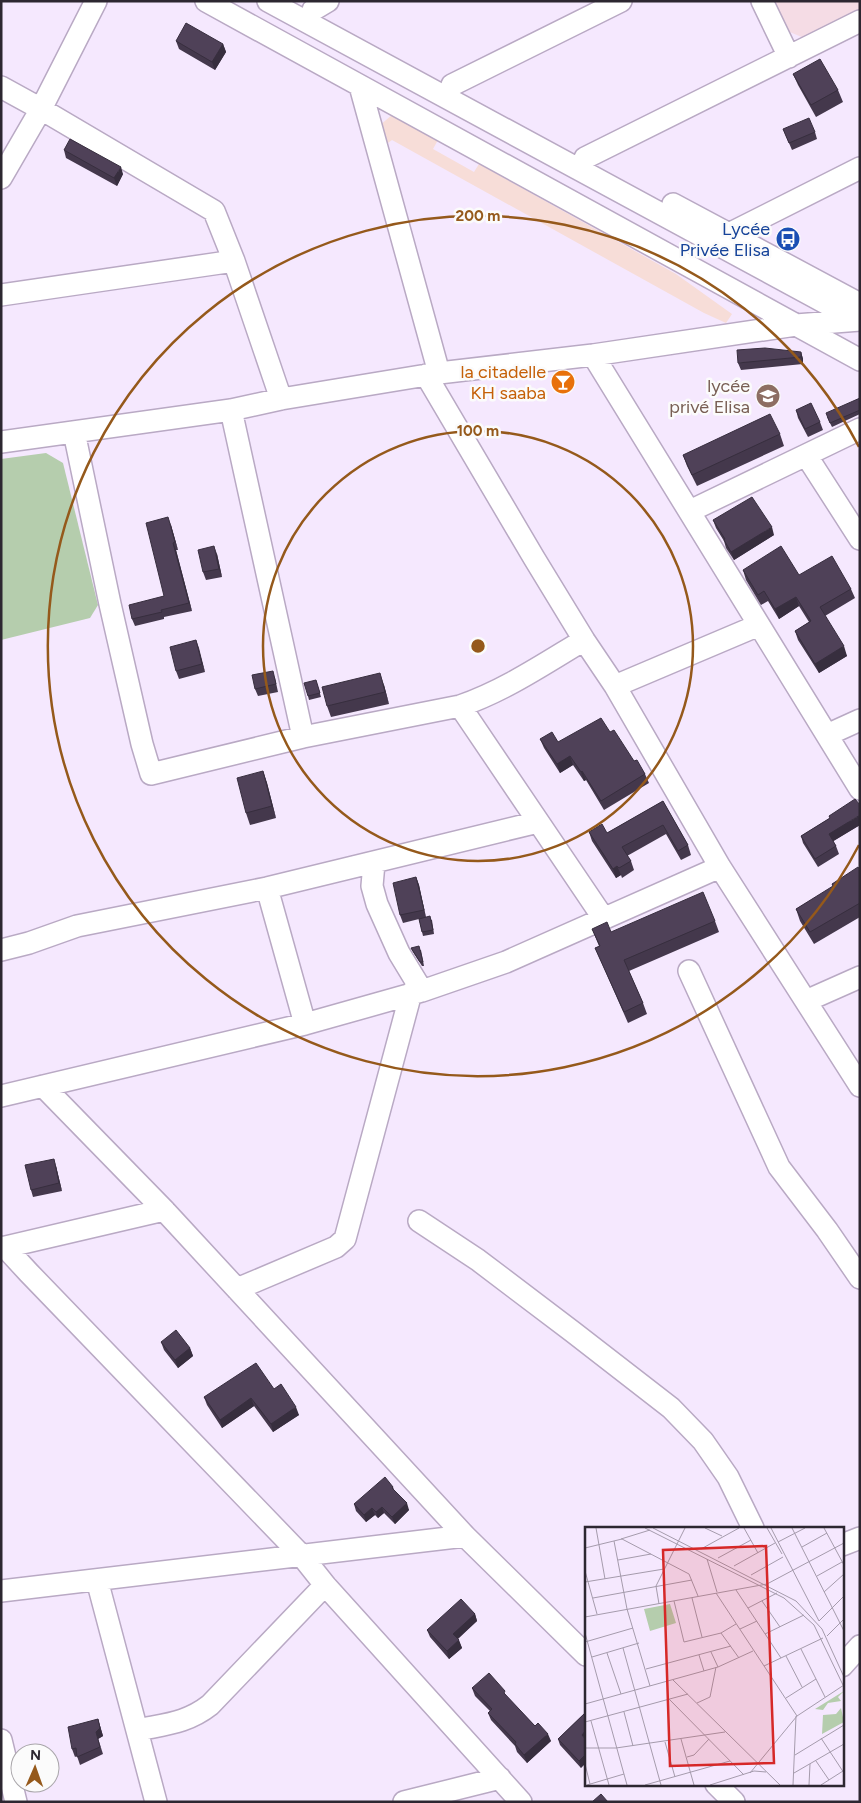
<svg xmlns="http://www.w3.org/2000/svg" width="861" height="1803" font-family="Figtree,sans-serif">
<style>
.commercial{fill:#f7ddd8}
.industrial{fill:#f5dce5}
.green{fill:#b5cdad}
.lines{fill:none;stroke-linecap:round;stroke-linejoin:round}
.minor-casing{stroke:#b9a9c4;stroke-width:24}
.minor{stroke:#fff;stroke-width:21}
.wall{fill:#44384c}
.shaded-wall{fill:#372e3e}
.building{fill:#4f4158;stroke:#372e3e}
.ring{fill:none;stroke:#95591b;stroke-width:2.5}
.labels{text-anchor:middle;stroke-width:5;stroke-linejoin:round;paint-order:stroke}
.transit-label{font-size:18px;fill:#164399;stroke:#fbfbfb;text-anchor:end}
.food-label{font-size:18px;fill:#c56008;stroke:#fbfbfb;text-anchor:end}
.education-label{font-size:18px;fill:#785e54;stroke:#fbfbfb;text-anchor:end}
.inset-road{fill:none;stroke:#a59bac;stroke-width:1}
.view{fill:#d62828;fill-opacity:0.15;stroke:#d62828;stroke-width:2.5}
.inset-edge{fill:none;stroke:#2d2731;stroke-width:2.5}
.centre{fill:#95591b;stroke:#fbfbfb;stroke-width:2.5}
.ring-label{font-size:15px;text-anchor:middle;font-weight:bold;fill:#95591b;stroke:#fbfbfb;stroke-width:5;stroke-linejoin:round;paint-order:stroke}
</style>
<rect width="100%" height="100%" fill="#f5e8fe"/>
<!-- commercial -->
<path class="commercial" d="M392 115 438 140 433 149 474 172 479 164 676 274 732 314 726 323 704 313 392 140 388 143 373 131Z"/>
<!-- industrial -->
<path class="industrial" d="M771 1H860V10L804 38 785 30Z"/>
<!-- green -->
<path class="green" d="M46 453 63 463 98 605 90 618 1 640V459Z"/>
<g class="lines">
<defs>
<path id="minor" d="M206 1 860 360
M268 1 857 320
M762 1 789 57
M313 10 328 1
M452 85 621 1
M360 86 439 373
M1 87 41 109 214 211 234 261 281 399
M585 158 860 21
M1 178 41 109 96 1
M673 204 860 304
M729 234 860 168
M1 295 234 261
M593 355 860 789
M426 375 534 558 584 640 615 686 720 867 860 1086
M231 410 303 737
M74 432 110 604 142 744 151 774 303 737 460 706C504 691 544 664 584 640
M1 442 231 410 281 399 439 373 593 355 796 325 860 320
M806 455 860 539
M690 511 860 429
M615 686 759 625
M460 706 604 919
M827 735 860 720
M374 863 372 886 377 904 399 953 422 991
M267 888 305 1024
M1 950 29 943 77 926 267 888 538 822
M689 971 779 1167 827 1230 860 1278
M806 1001 860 977
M43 1086 164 1210 465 1536 586 1655
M1 1096 305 1024 422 991 506 962 720 867
M419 1221 478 1260 573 1332 671 1408 703 1441 728 1477 753 1528
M5 1247 29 1273 302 1556 325 1585 521 1802
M1 1248 164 1210
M237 1289 336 1247 345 1239 411 993
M842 1545 860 1538
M97 1580 156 1802
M1 1591 465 1536
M842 1666 860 1646
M138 1730C166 1724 187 1723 210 1705L325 1585
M1 1740 16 1802
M716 1784 734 1802
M404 1802 500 1778"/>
</defs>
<!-- minor casing -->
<use href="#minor" class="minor-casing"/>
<!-- minor -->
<use href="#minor" class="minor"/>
</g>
<!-- wall -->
<path class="wall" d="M176 41 223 44 226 52 215 70 179 49Z
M793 74 838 90 843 102 816 117 798 85Z
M783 129 815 132 817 139 792 150Z
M64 150 123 174 117 186 66 158Z
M801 352 803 359V364L741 370 738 363Z
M860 398V414L832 427 827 417Z
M796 410 820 422 823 430 808 437 798 418Z
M780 434 784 446 697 486 687 466 683 455Z
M713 520 774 535 734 560 726 548 724 541 716 528Z
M171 525 178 550H176L192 611 164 617V619L135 626 132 619 164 596Z
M217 554 222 577 206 580 203 572Z
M743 570 799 575 851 589 855 598 825 616 847 656 819 673 798 640 795 631 809 622 799 606 779 619 768 601 761 605 746 580Z
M196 640 205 672 179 679 176 671Z
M275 678 278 692 258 696 255 689Z
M316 680 321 697 309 700 308 696Z
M384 685 389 704 331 717 327 706Z
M610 732 634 761 645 774 649 783 604 810 586 780 584 781 573 765 560 773 544 748 540 739 558 742Z
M263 771 267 783 276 818 250 825 246 813Z
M663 801 688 845 691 855 681 860 666 834 627 856 631 861 634 870 622 878 621 875 616 878 592 841 589 832 607 833Z
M829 816 860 825 833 841 836 846 839 854 818 867 803 843 801 836 830 818Z
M860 870V917L814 944 800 921 796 909 833 887 832 884Z
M416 877 419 885 426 917 432 920 434 934 423 936 419 919 403 923 400 915Z
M715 921 719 932 629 971 643 1003 647 1014 628 1023 600 959 595 948 599 946 592 929 611 932Z
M411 948 421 950 424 966H422L413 952Z
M56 1166 62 1191 33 1197 31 1190Z
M161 1342 190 1348 193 1356 178 1368 164 1350Z
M274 1389 299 1415 273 1432 254 1406 222 1428 207 1405 204 1397Z
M393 1487 395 1492 409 1510 395 1524 384 1513 378 1518 375 1515 366 1522 356 1511 354 1504Z
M475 1614 477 1621 458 1639 462 1648 449 1659 430 1637 427 1630Z
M472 1688 507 1697 535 1726 551 1741 527 1763 517 1752 515 1746 491 1720 488 1713 490 1711 475 1696Z
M586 1712 581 1768 560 1745 558 1739Z
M98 1719 103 1736 98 1739 103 1754 80 1765 77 1756 75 1757 72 1749Z"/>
<!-- shaded-wall -->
<path class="shaded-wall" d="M223 44 226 52 215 70 212 62Z
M121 167 123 174 117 186 114 178Z
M801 352 803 359V364L801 357Z
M168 517 171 525 178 550 175 542Z
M772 527 774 535 734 560 731 552Z
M173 543 176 550 192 611 189 603Z
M214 546 217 554 222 577 219 569Z
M796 597 799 606 779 619 775 609Z
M196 640 199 648 205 672 202 664Z
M844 646 847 656 819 673 815 664Z
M380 673 384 685 389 704 385 692Z
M570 756 573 765 560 773 557 764Z
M263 771 267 783 276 818 272 806Z
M582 771 586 780 584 781 581 772Z
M860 815V825L832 842 829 834Z
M617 866 621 875 616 878 613 869Z
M416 877 419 885 426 918 424 910Z
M54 1159 56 1166 62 1191 59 1183Z
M190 1348 193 1356 178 1368 175 1360Z
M251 1398 254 1406 222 1428 220 1420Z
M296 1407 299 1415 273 1432 271 1424Z
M407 1503 409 1510 395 1524 392 1517Z
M382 1507 384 1513 378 1518 376 1512Z
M372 1508 375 1515 366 1522 364 1515Z
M475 1614 477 1621 455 1641 453 1634Z
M459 1640 462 1648 449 1659 447 1651Z
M98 1719 103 1736 98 1739 103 1754 96 1732Z
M586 1730V1739L582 1735Z
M548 1734 551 1741 527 1763 524 1755Z
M586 1754V1763L581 1768 579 1761Z"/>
<!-- building -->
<path class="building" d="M186 23 223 44 212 62 176 41Z
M820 59 838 90 811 105 793 74Z
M809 118 815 132 789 143 783 129Z
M70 139 121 167 114 178 64 150Z
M765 348 801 352V357L738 363 737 350Z
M860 398V410L830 423 826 413Z
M811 403 820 422 805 429 796 410Z
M770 414 780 434 692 475 683 455Z
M752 497 772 527 731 552 724 540 725 539 713 520Z
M168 517 175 542 173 543 189 603 161 610 162 612 132 619 129 605 164 596 146 523Z
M214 546 219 569 203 572 198 550Z
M781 546 799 575 832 556 851 589 820 607 844 646 815 664 795 631 811 621 796 597 775 609 764 591 758 595 743 570Z
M196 640 202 664 176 671 170 647Z
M273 671 276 684 255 689 252 675Z
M380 673 385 692 327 706 322 687Z
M316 680 320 693 308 696 304 683Z
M601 718 610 732 614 730 634 761 637 760 645 774 601 801 582 771 581 772 570 756 557 764 540 739 552 732 558 742Z
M263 771 272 806 246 813 237 778Z
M855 799 860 805V815L829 834 836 846 815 859 801 836 830 818 829 816Z
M663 801 688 845 678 851 663 825 622 847 631 861 619 868 617 866 613 869 589 832 602 824 607 833Z
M858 867 860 870V903L810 932 796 909 833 886 832 884Z
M416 877 424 910 400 915 393 883Z
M703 892 715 921 624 960 643 1003 624 1012 595 948 600 946 592 929 607 922 611 932Z
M430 916 433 930 422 932 419 919Z
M419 946 423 962H420L411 948Z
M54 1159 59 1183 31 1190 25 1165Z
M176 1330 190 1348 175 1360 161 1342Z
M256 1363 274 1389 281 1384 296 1407 271 1424 251 1398 220 1420 204 1397Z
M385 1477 393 1487 392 1488 407 1503 392 1517 382 1507 376 1512 372 1508 364 1515 354 1504Z
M461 1599 475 1614 453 1634 459 1640 447 1651 427 1630Z
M489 1673 505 1691 504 1693 535 1726 538 1723 548 1734 524 1755 515 1744 516 1742 488 1713 492 1709 472 1688Z
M586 1712V1730L582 1735 586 1740V1754L579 1761 558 1739Z
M98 1719 100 1728 96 1732 100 1747 77 1757 76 1748 72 1749 68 1727Z
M601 1794 608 1802H592Z"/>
<!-- distance rings -->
<g class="ring">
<circle cx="478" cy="646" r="215"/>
<path d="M859 845A430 430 0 1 1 859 447"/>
</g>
<!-- icons -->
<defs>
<symbol id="bus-disc" viewBox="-11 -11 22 22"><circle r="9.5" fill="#1a4fb4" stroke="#fbfbfb"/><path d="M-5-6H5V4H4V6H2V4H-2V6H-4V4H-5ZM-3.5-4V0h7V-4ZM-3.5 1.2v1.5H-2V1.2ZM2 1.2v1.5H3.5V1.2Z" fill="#fff"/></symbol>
<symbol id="bar-disc" viewBox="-11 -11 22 22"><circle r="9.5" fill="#e8710a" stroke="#fbfbfb"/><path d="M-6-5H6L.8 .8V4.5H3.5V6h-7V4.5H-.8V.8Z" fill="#fff"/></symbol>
<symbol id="school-disc" viewBox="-11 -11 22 22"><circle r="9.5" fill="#8d6e63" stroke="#fbfbfb"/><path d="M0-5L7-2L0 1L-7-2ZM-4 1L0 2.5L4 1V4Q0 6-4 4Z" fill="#fff"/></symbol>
</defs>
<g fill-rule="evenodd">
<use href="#bus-disc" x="774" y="225" width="28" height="28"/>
<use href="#bar-disc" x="549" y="368" width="28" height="28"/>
<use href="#school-disc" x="754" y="382" width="28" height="28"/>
</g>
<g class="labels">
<!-- transit labels -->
<g class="transit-label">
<text x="770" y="235">Lycée<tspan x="770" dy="21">Privée Elisa</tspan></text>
</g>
<!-- food labels -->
<g class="food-label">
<text x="546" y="378">la citadelle<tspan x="546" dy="21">KH saaba</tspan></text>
</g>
<!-- education labels -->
<g class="education-label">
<text x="750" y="392">lycée<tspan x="750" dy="21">privé Elisa</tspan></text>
</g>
</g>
<!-- overview -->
<g transform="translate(585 1527)">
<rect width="259" height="259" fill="#f5e8fe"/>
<path d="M85 77 91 96 65 104 59 82ZM259 164 253 170 256 174 243 176 238 183 230 182ZM256 181 259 195 237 207 238 188 251 187Z" fill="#b5cdad"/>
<path class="inset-road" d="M11 1 20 52M60 1 199 71 229 98 258 158M68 1 211 74 237 102 259 150M120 1 137 9M159 1 173 26M182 1 197 27M186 1 234 94 259 69M207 1 259 104M239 1 259 38M36 12 65 3M29 14 42 82 65 159M193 15 220 1M217 20 242 6M0 21 37 12 104 47 113 69M116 22 154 1M133 31 166 13M122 32 132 65M33 33 66 27M149 39 190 16M0 44 12 87M166 48 198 30M232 49 257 35M0 55 79 42M151 63 196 131M239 65 259 47M131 66 212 189M8 71 107 53M107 71 117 110M89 74 99 115 136 106 151 97M177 74 195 100M74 77 71 59 100 1M163 81 192 66M0 90 182 57 259 16M155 102 172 94M0 106 42 258M136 106 154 131M180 107 219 88M242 109 259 92M0 115 48 101M38 121 76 258M216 122 240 170M126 125 133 140M22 126 36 167M114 128 119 144M201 129 217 160M7 130 54 116M179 139 238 111M61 142 146 119M88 153 195 258M201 171 231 152M84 172 159 248M112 176 125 170 131 140M0 177 133 140 168 124M39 185 48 219M6 194 24 258M0 195 103 167M236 211 259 246M96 212 109 258M80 215 90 250M0 221H31L140 205M210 228 259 198M102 230 109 228 124 212M231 234 244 253M0 237 5 257M165 246 212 189 259 158M209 246 259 217M2 258 39 247M60 258 145 234M125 258 169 244 181 245M208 258 211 189M224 258 225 237M236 258 258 244"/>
<path class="view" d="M181 19 189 236 85 239 78 23Z"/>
<rect width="259" height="259" class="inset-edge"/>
</g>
<circle cx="478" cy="646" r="8" class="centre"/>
<g class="ring-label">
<text x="478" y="221">200 m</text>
<text x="478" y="436">100 m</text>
</g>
<!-- border -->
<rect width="861" height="1803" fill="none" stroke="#2d2731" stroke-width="5"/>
<!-- north arrow -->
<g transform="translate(35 1768) rotate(2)"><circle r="24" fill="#fbfbfb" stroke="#a9a6aa"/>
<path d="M0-4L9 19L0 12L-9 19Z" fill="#95591b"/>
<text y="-8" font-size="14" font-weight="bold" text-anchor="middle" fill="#2d2731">N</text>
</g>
</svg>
